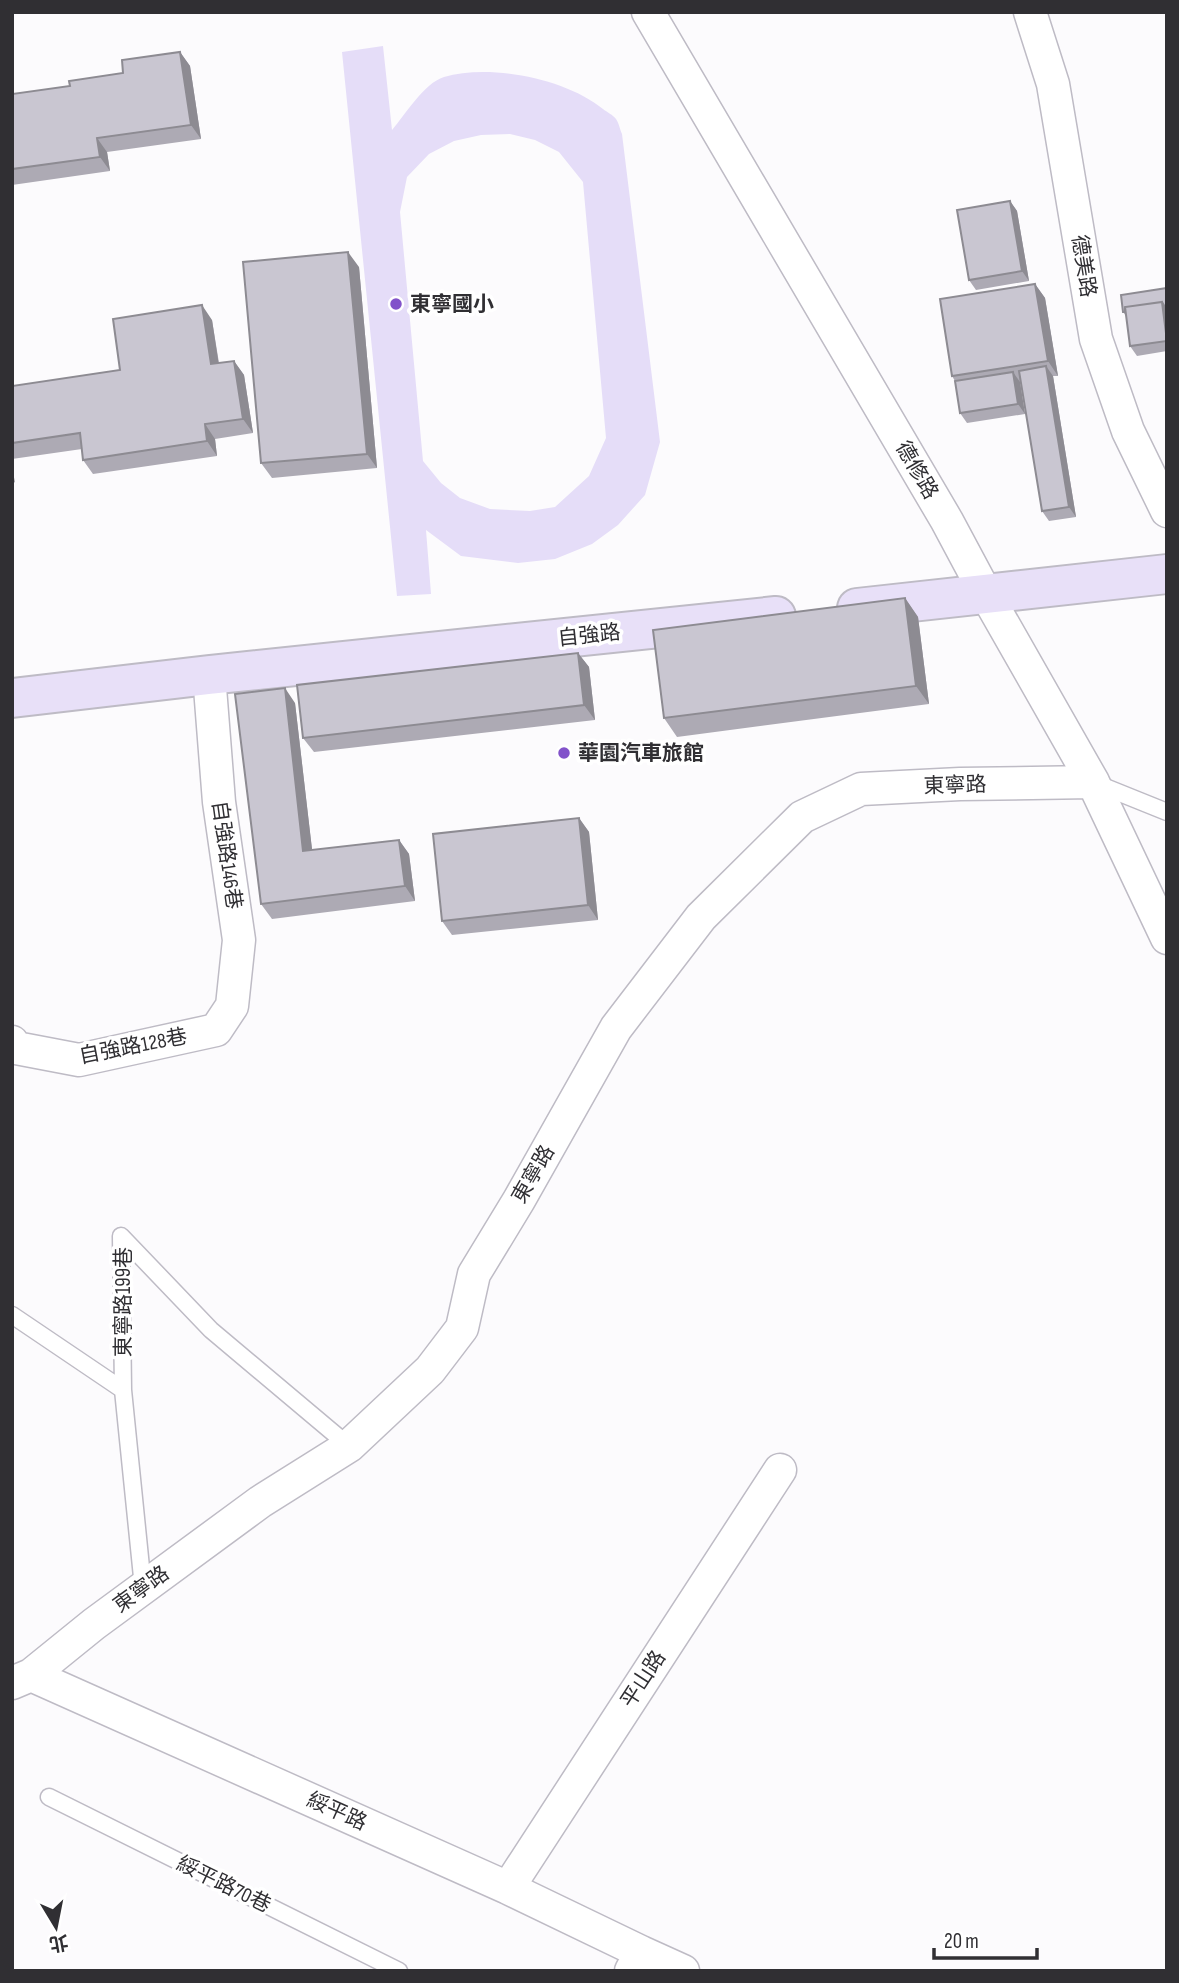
<svg xmlns="http://www.w3.org/2000/svg" width="1179" height="1983" font-family="'Sofia Sans Condensed','Noto Sans TC',sans-serif">
<style>
.green{fill:#e5ddf8;fill-rule:evenodd}
.lines{fill:none;stroke-linecap:round;stroke-linejoin:round}
.lane-casing{stroke:#bebbc5;stroke-width:19}
.street-casing{stroke:#bebbc5;stroke-width:35}
.secondary-casing{stroke:#bebbc5;stroke-width:42}
.lane{stroke:#fff;stroke-width:16}
.street{stroke:#fff;stroke-width:32}
.secondary{stroke:#e8e0f8;stroke-width:38}
.wall{fill:#adaab4}
.shaded-wall{fill:#8d8b92}
.building{fill:#c9c6d1;stroke:#8d8b92;stroke-width:2}
.poi-dot{fill:#8252ca;stroke:#fff;stroke-width:2.5}
.labels{text-anchor:middle;stroke-width:7;stroke-linejoin:round;paint-order:stroke}
.street-label{font-size:21px;fill:#302f33;stroke:#fff}
.poi-label{font-size:21px;font-weight:bold;fill:#302f33;stroke:#fff;text-anchor:start}
</style>
<rect width="100%" height="100%" fill="#fcfbfd"/>
<!-- green -->
<path class="green" d="M383 46 392 130C405 115 424 83 444 77 490 63 567 79 603 109 607 112 613 115 616 119 619 123 620 130 622 134L660 442 645 495 618 525 592 544 555 559 518 563 461 556 426 530 431 594 397 596 342 52ZM510 134 535 140 559 152 583 182 606 438 589 476 555 507 530 511 490 509 460 498 441 483 423 461 400 212 407 177 429 154 454 141 481 135Z"/>
<g class="lines">
<defs>
<path id="lane" d="M1095 783 1167 812
M12 1315 123 1390
M143 1587 123 1390 121 1236 211 1330 349 1446
M49 1797 399 1971"/>
<path id="street" d="M648 12 947 521 986 594 1093 782 1167 938
M1030 12 1053 84 1096 339 1128 431 1167 511
M12 1042 16 1048 79 1060 216 1030 232 1006 239 940 219 802 209 675
M31 1675 508 1888 641 1952 631 1971
M12 1683 31 1675 94 1624 260 1502 349 1446 430 1370 462 1328 474 1274 519 1200 616 1028 701 917 802 817 861 789 960 784 1093 782
M508 1888 780 1470
M641 1952 683 1971"/>
<path id="secondary" d="M857 608 1167 574
M12 698 209 675 776 616"/>
</defs>
<!-- lane casing -->
<use href="#lane" class="lane-casing"/>
<!-- street casing -->
<use href="#street" class="street-casing"/>
<!-- secondary casing -->
<use href="#secondary" class="secondary-casing"/>
<!-- lane -->
<use href="#lane" class="lane"/>
<!-- street -->
<use href="#street" class="street"/>
<!-- secondary -->
<use href="#secondary" class="secondary"/>
</g>
<!-- wall -->
<path class="wall" d="M180 52 190 66 201 139 107 152 110 171 12 185V94L70 86 123 73Z
M1010 201 1017 211 1029 281 976 290 969 280Z
M359 267 377 468 272 478 261 463Z
M1035 284 1045 298 1058 376H1053L1076 517 1049 521 1042 511 1021 381 1020 382 1025 414 967 423 960 413 955 381 952 376Z
M1167 288V351L1137 356 1130 346 1126 316 1123 312Z
M212 320 219 363 234 361 244 375 253 433 215 439 217 456 93 474 83 460 82 449 12 459V386L120 370Z
M905 598 918 617 929 704 677 737 664 718Z
M578 653 589 667 595 720 314 752 303 738Z
M295 703 312 850 399 840 409 854 415 901 272 919 261 904Z
M579 818 589 832 598 920 452 935 442 921Z"/>
<!-- shaded-wall -->
<path class="shaded-wall" d="M180 52 190 66 201 139 191 125Z
M97 138 107 152 110 171 100 157Z
M1010 201 1017 211 1029 281 1022 271Z
M348 252 359 267 377 468 367 454Z
M1035 284 1045 298 1058 376 1048 361Z
M1162 302 1167 309V337Z
M202 305 212 320 221 379 211 364Z
M234 361 244 375 253 433 243 419Z
M1046 366 1053 376 1076 517 1069 507Z
M1013 372 1020 382 1025 414 1018 404Z
M205 424 215 439 217 456 207 441Z
M12 466 15 483 12 479Z
M905 598 918 617 929 704 916 686Z
M578 653 589 667 595 720 584 705Z
M285 688 295 703 314 866 303 851Z
M579 818 589 832 598 920 588 905Z
M399 840 409 854 415 901 405 886Z"/>
<!-- building -->
<path class="building" d="M180 52 191 125 97 138 100 157 12 169V94L70 86 69 81 123 73 122 60Z
M1010 201 1022 271 969 280 957 210Z
M348 252 367 454 261 463 243 262Z
M1035 284 1048 361 952 376 940 299Z
M1167 288V306L1165 307 1162 302 1125 307V312H1123L1121 295Z
M1162 302 1167 341 1130 346 1125 307Z
M202 305 211 364 234 361 243 419 205 424 207 441 83 460 80 433 12 443V386L120 370 113 319Z
M1046 366 1069 507 1042 511 1019 371Z
M1013 372 1018 404 960 413 955 381Z
M905 598 916 686 664 718 653 630Z
M578 653 584 705 303 738 297 685Z
M285 688 303 851 399 840 405 886 261 904 235 694Z
M579 818 588 905 442 921 433 834Z"/>
<!-- markers -->
<g class="poi-dot">
<circle cx="396" cy="304" r="7"/>
<circle cx="564" cy="753" r="7"/>
</g>
<g class="labels">
<!-- street labels -->
<g class="street-label">
<text transform="translate(1084 266) rotate(81)" y="7">德美路</text>
<text transform="translate(917 470) rotate(60)" y="7">德修路</text>
<text transform="translate(589 635) rotate(-6)" y="7">自強路</text>
<text transform="translate(955 785) rotate(-2)" y="7">東寧路</text>
<text transform="translate(227 855) rotate(82)" y="7">自強路146巷</text>
<text transform="translate(133 1046) rotate(-11)" y="7">自強路128巷</text>
<text transform="translate(533 1174) rotate(-60)" y="7">東寧路</text>
<text transform="translate(123 1302) rotate(-90)" y="7">東寧路199巷</text>
<text transform="translate(141 1589) rotate(-36)" y="7">東寧路</text>
<text transform="translate(643 1679) rotate(-57)" y="7">平山路</text>
<text transform="translate(337 1811) rotate(24)" y="7">綏平路</text>
<text transform="translate(224 1884) rotate(26)" y="7">綏平路70巷</text>
</g>
<!-- poi labels -->
<g class="poi-label">
<text x="410" y="311">東寧國小</text>
<text x="578" y="760">華園汽車旅館</text>
</g>
</g>
<!-- border -->
<rect width="1179" height="1983" fill="none" stroke="#302f33" stroke-width="28"/>
<!-- north arrow -->
<g transform="translate(56 1927) rotate(170)" stroke="#ffffff" stroke-width="5" paint-order="stroke">
<path d="M0-5L12 26L0 18L-12 26Z" fill="#302f33"/>
<text y="-10" font-size="19" font-weight="bold" text-anchor="middle" fill="#302f33">北</text>
</g>
<!-- scale -->
<path d="M934 1948v10h103v-10" fill="none" stroke="#302f33" stroke-width="3.5"/>
<text x="944" y="1948" font-size="21" fill="#302f33" stroke="#ffffff" stroke-width="5" paint-order="stroke">20 m</text>
</svg>
